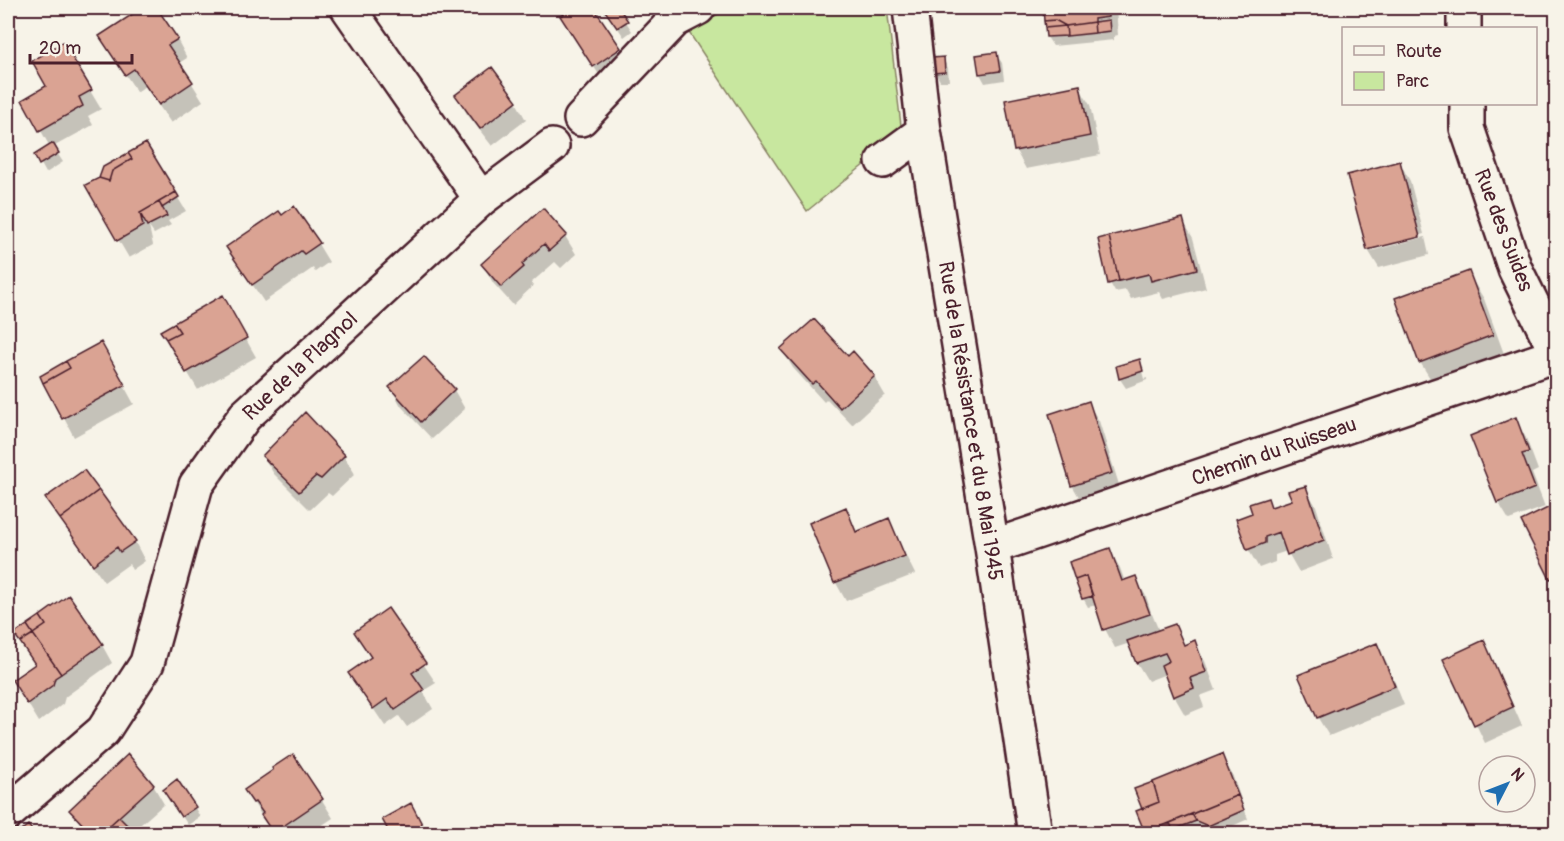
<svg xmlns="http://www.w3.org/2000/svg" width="1564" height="841" font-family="Pangolin,sans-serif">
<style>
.green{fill:#c8e79f;stroke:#898365;stroke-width:1.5}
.shadow{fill:#0003}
.building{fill:#daa393;stroke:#4a1f2b;stroke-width:1.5}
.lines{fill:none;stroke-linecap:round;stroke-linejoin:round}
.minor-casing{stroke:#4a1f2b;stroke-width:38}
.minor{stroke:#f7f3e8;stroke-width:33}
.labels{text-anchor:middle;stroke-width:5;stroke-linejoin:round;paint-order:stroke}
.street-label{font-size:21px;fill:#4a1f2b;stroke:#f7f3e8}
</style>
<rect width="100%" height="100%" fill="#f7f3e8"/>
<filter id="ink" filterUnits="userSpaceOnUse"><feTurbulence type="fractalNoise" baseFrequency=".0167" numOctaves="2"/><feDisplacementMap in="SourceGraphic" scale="12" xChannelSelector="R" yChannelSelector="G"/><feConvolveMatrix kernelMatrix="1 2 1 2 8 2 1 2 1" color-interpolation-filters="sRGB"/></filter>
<g filter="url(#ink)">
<!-- green -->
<path class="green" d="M729 8H887L902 134 807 211 688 31Z"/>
<!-- shadow -->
<path class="shadow" d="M144 8H155L177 39 187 58 179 63 203 101 171 123 145 86 137 92 101 37Z
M482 8H496L487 14Z
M576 8H592L630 67 605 84 562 17Z
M604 8H617L632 31 624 37Z
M1045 8H1116L1118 35 1114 36V40L1053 46 1047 37Z
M62 44 101 109 88 116 93 125 53 147 63 162 46 173 36 155 50 147 24 100 48 87Z
M996 54 1002 63 1004 80 985 83 980 74Z
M943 59 948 68 949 81H940L935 72Z
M1079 87 1090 105 1100 155 1026 169 1016 151 1006 101Z
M457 96 516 102 526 120 492 146 467 114Z
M145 145 186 211 168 221 171 225 154 234 149 227 153 245 129 258 87 186 100 179Z
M1400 163 1410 181 1424 234 1371 248V251L1425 237 1429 255 1379 268 1368 250Z
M1182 219 1193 238 1206 288 1163 299 1159 292 1131 299 1126 290 1115 292 1110 283Z
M565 236 576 254 561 268 555 262 531 283 533 286 513 305 493 283 483 265Z
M318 244 329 262 315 272 313 268 264 302 228 248Z
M1468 273 1484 299 1507 362 1436 388 1420 362Z
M222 297 256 357 198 390 163 331Z
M782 350 848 358 874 376 885 395 852 425 827 399 824 402 793 368Z
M424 358 454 390 465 409 432 439 401 406 391 388Z
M1139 361 1144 368H1141L1144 379 1147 378V380L1126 388 1120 379 1117 367Z
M111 362 134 404 74 437 42 377Z
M1088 403 1099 421 1121 491 1083 504 1072 485Z
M305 414 344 456 355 474 332 496 328 493 310 510 274 474 263 456Z
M1515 419 1526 438 1538 470 1532 473 1545 507 1509 520 1498 502Z
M84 472 135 542 145 561 132 570 129 564 104 582 67 528Z
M1305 488 1316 506 1333 559 1299 572 1287 551 1275 555V562L1259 568 1248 549 1254 514 1267 499 1272 508 1294 500Z
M1556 505V587L1523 522Z
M845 509 858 533 888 520 915 574 846 601 836 583 811 524Z
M1109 549 1120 568 1125 582 1135 578 1146 596 1151 612 1107 627V630L1152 614 1159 631 1174 626 1185 646 1194 642 1205 661 1216 690 1200 696 1204 707 1185 715 1174 696 1166 674 1148 681 1137 663 1130 643 1115 648 1105 629 1097 605 1088 607 1083 598Z
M388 611 436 683 423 691 433 709 407 727 399 716 385 726 350 674 372 658Z
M1483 642 1493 660 1522 726 1485 743 1445 660Z
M1376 644 1387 663 1404 705 1329 736 1318 718Z
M102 645 112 663 65 697 63 704 39 722 25 699 36 665 27 651Z
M8 745 11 751 8 754Z
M1221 756 1232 774 1248 819 1215 834 1206 831 1200 834H1146L1137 812Z
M153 785 164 804 132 832 133 834H87L71 810Z
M246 791 322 800 333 818 309 834H273Z
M170 799 195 808 200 817 188 825Z
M410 805 426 834H392Z"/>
<!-- building -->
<path class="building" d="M142 8H157L178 39 168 45 193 82 159 105 134 69 125 75 99 36Z
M573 8H594L621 48 593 67 560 16Z
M603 8H619L628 21 617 28Z
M1043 8H1108V17L1094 19V22L1066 26 1055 20 1044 21Z
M1055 20 1066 26 1045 28 1044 21Z
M1109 20 1110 31 1095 33 1094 22Z
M1094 22 1095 33 1067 36 1066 26Z
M1066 26 1067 36 1046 37 1045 28Z
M63 42 92 90 79 97 83 106 39 131 22 100 46 86 32 61Z
M997 52 1000 71 979 74 976 55Z
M944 57 945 72 934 73 932 58Z
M492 67 517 101 480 129 455 95Z
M1080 85 1090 136 1014 151 1005 100Z
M53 143 59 153 39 165 34 155Z
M146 143 176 192 140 213 143 226 117 241 85 185 99 178 109 181 112 171 132 159 128 153Z
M128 153 132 159 112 171 109 181 99 178 103 167Z
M1400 161 1420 237 1367 250 1347 175Z
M176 192 179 197 162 208 159 202Z
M159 202 167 216 147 226 140 213Z
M294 206 320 243 304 254 301 251 252 285 226 247 279 211 282 215Z
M543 208 567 235 549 251 544 244 522 264 524 267 501 287 481 264Z
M1183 218 1197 269 1151 281 1149 274 1119 281 1109 236Z
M1109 236 1119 281 1108 284 1098 239Z
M1469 271 1493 335 1419 363 1395 298Z
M223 295 247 338 186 373 166 339 180 332 174 323Z
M814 319 848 356 853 351 875 376 840 408 816 381 812 384 780 349Z
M174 323 180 332 166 339 160 331Z
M101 342 125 385 62 419 43 383 70 368 66 361Z
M424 356 455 389 421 422 389 387Z
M1140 359 1143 371 1119 379 1116 366Z
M66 361 70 368 43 383 40 376Z
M1089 401 1112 473 1071 486 1049 414Z
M305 412 345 455 321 479 316 476 299 492 262 456Z
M1516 417 1529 452 1522 454 1535 488 1497 503 1470 436Z
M84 470 99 490 60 519 45 498Z
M1306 486 1324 540 1287 555 1279 532 1265 537V543L1247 550 1236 519 1252 513 1249 504 1268 498 1271 507 1292 500 1288 491Z
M99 490 136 541 120 552 117 547 93 565 60 519Z
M1556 504V587L1553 578 1550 579 1521 521Z
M846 507 856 532 889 518 905 556 834 583 809 523Z
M1110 548 1122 581 1136 576 1150 614 1103 630 1086 576 1075 580 1069 562Z
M1086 576 1093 596 1082 599 1075 580Z
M69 595 103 644 61 674 33 634 46 625 40 616Z
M388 608 426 663 412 673 424 690 395 710 387 699 373 709 348 673 371 657 354 632Z
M40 616 46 625 33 634 27 625Z
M1175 624 1184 645 1195 640 1206 672 1190 678 1194 688 1173 697 1161 665 1169 661 1165 653 1136 663 1127 641Z
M27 625 33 634 20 642 14 634Z
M33 634 61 674 55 678 53 685 27 704 12 680 35 664 20 642Z
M1484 640 1513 707 1474 725 1443 659Z
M1377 643 1395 686 1317 718 1298 675Z
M128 754 154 785 100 834H92L69 810Z
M293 754 323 799 273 833 261 815 263 813 255 802 253 803 244 790 273 770 272 768Z
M1222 754 1238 795 1145 833 1136 811 1159 802 1153 782Z
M177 779 196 807 181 817 163 790Z
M1153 782 1159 802 1142 809 1134 789Z
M1238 795 1244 810 1208 826 1196 821 1192 814Z
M411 803 423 826 410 834H390L382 819Z
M1192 814 1196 821 1173 830 1170 823Z
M119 817 136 834H104L102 832Z
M1170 823 1173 830 1171 834 1145 833Z
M28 825 35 834H17Z"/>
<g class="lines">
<defs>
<path id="minor" d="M348 8 481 199
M910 8 924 131 992 547 1035 834
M1464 8V28
M1467 104V128L1515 269 1556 352
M581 119 675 20 698 8
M883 161 924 131
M992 547 1556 355
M8 813 103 731 147 663 196 485 245 416 481 199 552 146"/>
</defs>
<!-- minor casing -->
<use href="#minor" class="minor-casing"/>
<!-- minor -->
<use href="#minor" class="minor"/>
</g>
</g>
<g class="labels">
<!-- street labels -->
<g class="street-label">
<text transform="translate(1504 230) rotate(69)" y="7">Rue des Suides</text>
<text transform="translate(300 366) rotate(-43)" y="7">Rue de la Plagnol</text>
<text transform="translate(971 421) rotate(81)" y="7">Rue de la Résistance et du 8 Mai 1945</text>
<text transform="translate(1274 451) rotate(-19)" y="7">Chemin du Ruisseau</text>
</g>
</g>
<!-- margin -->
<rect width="1564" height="841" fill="none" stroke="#f7f3e8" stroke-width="30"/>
<rect x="15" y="15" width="1534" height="811" fill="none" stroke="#4a1f2b" stroke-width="2" filter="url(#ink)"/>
<!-- legend -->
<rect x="1342" y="27" width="195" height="78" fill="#f7f3e8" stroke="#b29e9c" stroke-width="1.5"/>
<rect x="1354" y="46" width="30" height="9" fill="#f7f3e8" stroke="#b29e9c" stroke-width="1.5"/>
<text x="1396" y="57" font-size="18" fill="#4a1f2b">Route</text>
<rect x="1354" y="72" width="30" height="18" fill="#c8e79f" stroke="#b29e9c" stroke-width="1.5"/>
<text x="1396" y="87" font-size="18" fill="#4a1f2b">Parc</text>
<!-- north arrow -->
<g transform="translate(1507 784) rotate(48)"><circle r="28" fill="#f7f3e8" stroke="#b29e9c" stroke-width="1.5"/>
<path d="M0-4.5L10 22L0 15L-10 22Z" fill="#1f6fb2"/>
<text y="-9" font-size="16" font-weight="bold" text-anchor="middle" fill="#4a1f2b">N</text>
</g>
<!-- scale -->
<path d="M30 54v9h102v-9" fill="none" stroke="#4a1f2b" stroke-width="3"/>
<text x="39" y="54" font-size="18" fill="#4a1f2b" stroke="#f7f3e8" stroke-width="4.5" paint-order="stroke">20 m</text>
</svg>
